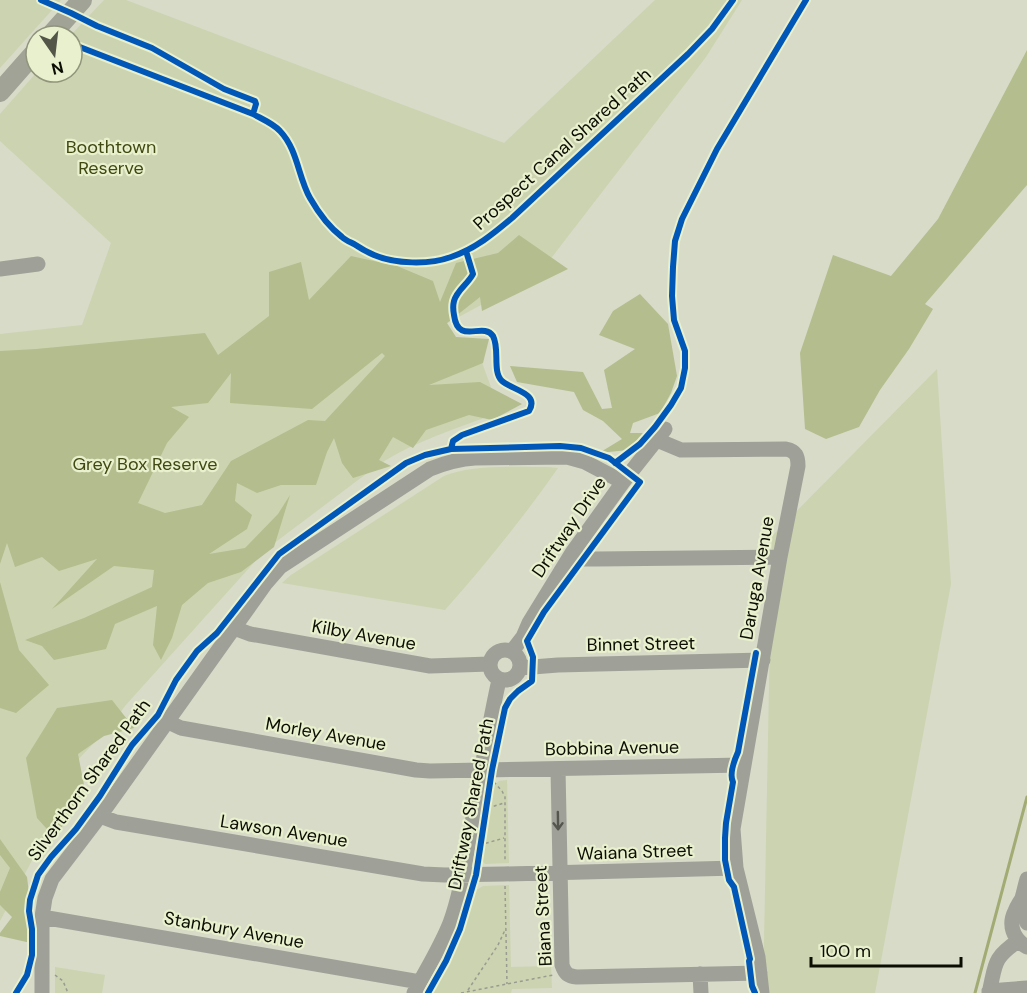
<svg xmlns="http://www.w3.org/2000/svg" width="1027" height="993" font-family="'DM Sans',sans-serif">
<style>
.green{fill:#ccd3b0}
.forest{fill:#b4bd8d;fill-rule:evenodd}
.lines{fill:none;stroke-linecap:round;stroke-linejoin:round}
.stream{stroke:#a1ab73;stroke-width:3}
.path{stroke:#999b91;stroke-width:1.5;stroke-dasharray:3 3;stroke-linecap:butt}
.minor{stroke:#9fa098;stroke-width:15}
.major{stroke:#a0a395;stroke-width:20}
.cycleway-casing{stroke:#e8f0cd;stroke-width:10}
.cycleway{stroke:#0057b8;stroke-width:6}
.oneway{stroke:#55564e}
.labels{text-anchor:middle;stroke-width:4.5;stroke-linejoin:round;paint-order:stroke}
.park-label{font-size:18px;fill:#414912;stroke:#e8f0cd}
.street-label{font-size:18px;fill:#0b0d03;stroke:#e8f0cd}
</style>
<rect width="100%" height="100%" fill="#d7dbc8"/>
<!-- green -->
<path class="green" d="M0 0H61L0 68Z
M104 0H126L504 143 655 0H742L706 57 539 274 440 327 480 357 500 412C458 428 415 441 378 465L277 541 258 558 125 706 112 724 70 768 56 809 39 847 0 921V334L82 325 111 243 0 141V114L37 72H72V36H70Z
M937 369 951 584 875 993H763L772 536Z
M548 467 558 468C523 518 485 565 445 610L282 583 291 575 444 476C472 464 518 467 548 467Z
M507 780 509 863 485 864 480 858 492 787 499 781Z
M509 885 511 967 551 966 552 988 512 989 511 993H431L448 959 473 892 483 886Z
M55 967 105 975 102 993H55Z"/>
<!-- forest -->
<path class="forest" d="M1027 50V185L925 304 933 309 909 349 880 390 859 427 826 439 805 429 800 353 833 255 891 276 938 219Z
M519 235 568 269 482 311 480 297 447 323 456 337 489 339 483 363 429 385 480 382 522 404 492 420 469 415 426 430 413 448 393 437 379 460 391 466 353 478 342 463 334 438 327 452 316 485H281L257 493 237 483 235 501 252 515 247 529 209 554 245 548 278 514 290 495 274 547 241 572 208 583 182 605 172 638 161 660 153 645 157 606 115 624 106 649 54 660 42 646 25 640 84 618 152 587 154 570 114 566 52 609 97 559 59 571 42 557 15 567 7 543 0 564V351L36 349 205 333 218 355 269 316V272L301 262 309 300 351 256 397 266 433 281 440 302 456 263 498 253ZM382 353 385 356 325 421 308 420 231 461 202 505 165 513 138 503 167 443 189 417 171 407 208 403 231 373 230 403 312 409Z
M640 294 668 324 677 376 671 393 660 413 633 423 630 433H643L628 450 599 453 622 439 603 421 583 410 574 392 517 382 510 366 583 372 602 409 612 408 604 370 635 349 599 335 613 311Z
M0 582 19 650 49 685 16 713 0 708Z
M112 700 134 728 104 736 78 754 85 790 55 838 37 818 26 758 57 708Z
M0 839 27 877 32 918 31 943 0 936V933L12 917 0 905V892L10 868 0 855Z"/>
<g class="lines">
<!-- stream -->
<path class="stream" d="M975 993 1027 797"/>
<!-- path -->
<path class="path" d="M494 782 502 791 505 797V861
M488 808 504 803
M480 845 504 838
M505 886 507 984
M55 975 63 981 68 993
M468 990 498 945 506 928
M461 993 553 975"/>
<!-- minor -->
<path class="minor" d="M0 269 38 264
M657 440 681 450 786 449C796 451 798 456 798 466L780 557 733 829 736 868 758 957 762 993
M572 553 582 559H597L780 557
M234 628 250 634 430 666 490 664
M490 665a15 15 0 1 1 30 0a15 15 0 1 1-30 0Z
M512 651 523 637 529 623 572 553 623 482 665 429
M520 668 558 665 763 660
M166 721 181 728 416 770 430 771 743 765
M558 769 562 965C565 974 568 976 577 977L760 973
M100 816 116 822 423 874 445 875 504 874 736 868
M1027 879C1025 885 1024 892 1022 898 1020 902 1017 906 1015 911 1008 925 1013 939 1027 947
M1022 899 1027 923
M42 917 420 982
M700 974 701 993
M989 991 1027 988
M42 993V917L45 898 52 879 100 816 234 628 266 583 280 567 430 469C445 463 458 459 475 458L567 457 585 462 623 482
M414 993C426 970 440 948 450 923 461 893 465 861 471 829 480 779 488 729 499 680
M989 993C996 964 992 959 1018 941"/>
<!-- major -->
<path class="major" d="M50 36 82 0
M0 92 36 51"/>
<defs>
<path id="cycleway" d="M41 0 71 13 97 26 152 48 224 89 255 101 256 104 253 114
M72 44 253 114C262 119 274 124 280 131 298 150 298 177 310 198 318 212 329 227 342 237 345 240 350 242 354 244 360 248 367 252 374 255 395 264 429 265 451 257 475 249 493 234 512 218L688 54 712 29 733 0
M451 449 453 441 462 435 529 411C540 393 512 390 502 381 492 372 500 349 493 336 483 321 458 346 454 315 453 310 453 305 454 301 457 290 468 284 473 274L466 251
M615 463 640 444 655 427 671 405 681 388 685 368V351L674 320 672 296 673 267 675 241 682 219 717 149 806 0
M16 993 27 975 32 955V929L29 911 30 900 38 875 51 857 76 829 100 796 132 745 158 715 176 680 197 651 217 633 279 554 406 463 425 455 451 449 560 446 581 448 609 458 640 482 544 612 527 641 533 657 532 681 518 691 510 699 505 708 492 770 476 875 460 929 446 961 428 993
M755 993 752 986 749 961 750 959 734 887 729 880 725 860V838L726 823 733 782C729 774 734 761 738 752L756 653"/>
</defs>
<!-- cycleway casing -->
<use href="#cycleway" class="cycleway-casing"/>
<!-- cycleway -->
<use href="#cycleway" class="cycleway"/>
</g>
<!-- one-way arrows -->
<defs><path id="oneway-shaft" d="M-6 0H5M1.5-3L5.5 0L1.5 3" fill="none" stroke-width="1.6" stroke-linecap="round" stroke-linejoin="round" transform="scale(1.5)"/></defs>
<use class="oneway" href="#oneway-shaft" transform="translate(558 821) rotate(89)"/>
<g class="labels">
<!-- park labels -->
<g class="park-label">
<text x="111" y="153">Boothtown<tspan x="111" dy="21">Reserve</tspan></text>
<text x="145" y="470">Grey Box Reserve</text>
</g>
<!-- street labels -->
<g class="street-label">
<text transform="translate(562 149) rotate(-42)" y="6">Prospect Canal Shared Path</text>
<text transform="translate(569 527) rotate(-56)" y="6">Driftway Drive</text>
<text transform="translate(757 578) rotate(-80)" y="6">Daruga Avenue</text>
<text transform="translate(364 635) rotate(10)" y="6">Kilby Avenue</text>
<text transform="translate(641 644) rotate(-1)" y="6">Binnet Street</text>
<text transform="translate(326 734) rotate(10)" y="6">Morley Avenue</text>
<text transform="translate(612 748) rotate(-1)" y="6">Bobbina Avenue</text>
<text transform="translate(89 780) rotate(-54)" y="6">Silverthorn Shared Path</text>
<text transform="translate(471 804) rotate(-79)" y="6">Driftway Shared Path</text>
<text transform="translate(284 831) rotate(9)" y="6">Lawson Avenue</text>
<text transform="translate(635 852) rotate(-2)" y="6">Waiana Street</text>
<text transform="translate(543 916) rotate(-93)" y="6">Biana Street</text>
<text transform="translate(234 930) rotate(10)" y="6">Stanbury Avenue</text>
</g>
</g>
<!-- north arrow -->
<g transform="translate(54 54) rotate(166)"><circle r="28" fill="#e8f0cd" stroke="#90957c" stroke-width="1.5"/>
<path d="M0-4.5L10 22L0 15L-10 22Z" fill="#525548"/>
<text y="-9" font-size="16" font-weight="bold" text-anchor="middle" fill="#0b0d03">N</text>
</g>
<!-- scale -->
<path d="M811 957v9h150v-9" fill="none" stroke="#0b0d03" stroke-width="3"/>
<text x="820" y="957" font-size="18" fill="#0b0d03" stroke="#e8f0cd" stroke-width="4.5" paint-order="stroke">100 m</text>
</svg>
